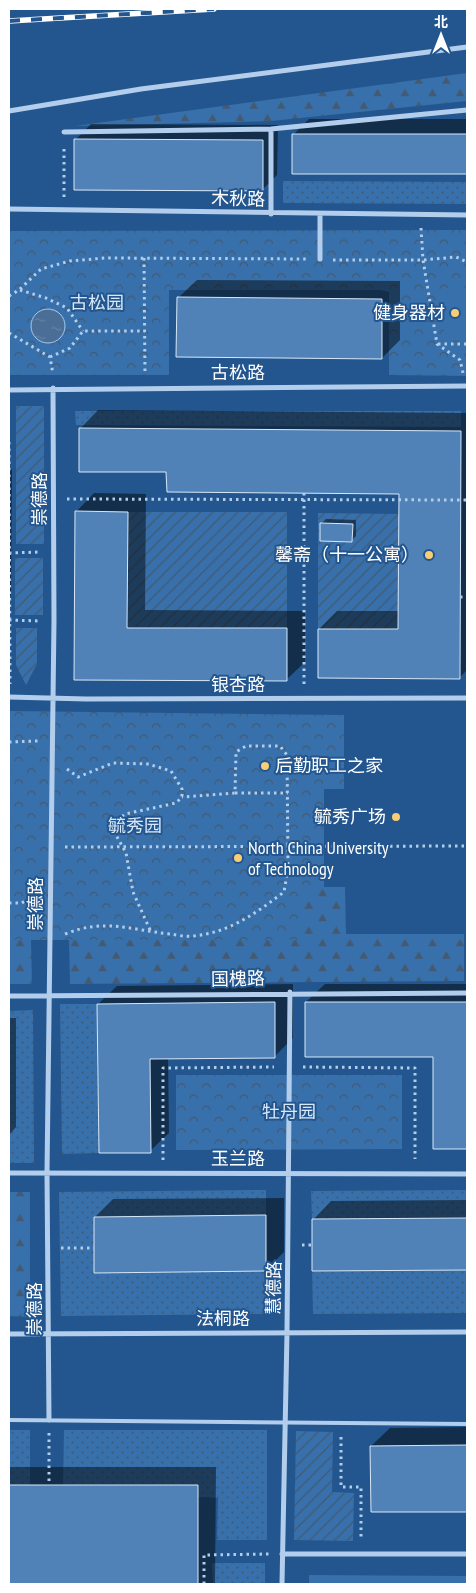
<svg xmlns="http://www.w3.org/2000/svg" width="476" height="1593" font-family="'PT Sans Narrow','Noto Sans SC',sans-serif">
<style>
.grass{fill:url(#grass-dots)}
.forest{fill:url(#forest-firs)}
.park{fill:url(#park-crowns)}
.garden{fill:url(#garden-furrows)}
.pitch{fill:#3770ab}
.water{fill:url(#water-ripples);stroke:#a6caed}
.shadow{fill:#0007}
.building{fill:#5081b7;stroke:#d7e8f9}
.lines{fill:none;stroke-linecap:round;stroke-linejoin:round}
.path{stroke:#b2ceec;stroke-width:3;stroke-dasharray:2.5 4;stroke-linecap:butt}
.service{stroke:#b2ceec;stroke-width:4}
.minor{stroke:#b2ceec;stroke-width:5}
.rail-casing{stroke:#fff;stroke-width:5.5}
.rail{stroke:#23568e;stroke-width:4;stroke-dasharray:11;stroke-linecap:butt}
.poi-dot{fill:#f7cd75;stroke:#23568e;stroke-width:2}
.labels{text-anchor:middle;stroke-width:4;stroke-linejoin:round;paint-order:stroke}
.street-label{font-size:18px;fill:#fff;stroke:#23568e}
.park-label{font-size:18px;fill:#d7e8f9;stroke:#23568e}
.poi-label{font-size:18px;fill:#fff;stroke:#23568e;text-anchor:end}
</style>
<defs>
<pattern id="grass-dots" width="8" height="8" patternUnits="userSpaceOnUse" patternTransform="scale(1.25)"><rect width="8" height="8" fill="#3770ab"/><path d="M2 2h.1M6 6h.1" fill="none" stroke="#445a72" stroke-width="1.8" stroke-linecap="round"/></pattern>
<pattern id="forest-firs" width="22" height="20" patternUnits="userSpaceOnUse" patternTransform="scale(1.25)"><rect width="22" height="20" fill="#3770ab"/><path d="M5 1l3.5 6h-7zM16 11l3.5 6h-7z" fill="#445a72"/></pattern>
<pattern id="park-crowns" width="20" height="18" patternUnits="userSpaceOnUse" patternTransform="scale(1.25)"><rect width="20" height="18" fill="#3770ab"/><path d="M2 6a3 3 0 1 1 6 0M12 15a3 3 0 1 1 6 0" fill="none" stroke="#445a72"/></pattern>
<pattern id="garden-furrows" width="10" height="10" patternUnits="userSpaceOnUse" patternTransform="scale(1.25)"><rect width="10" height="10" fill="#3770ab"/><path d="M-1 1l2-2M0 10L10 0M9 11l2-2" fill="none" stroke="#445a72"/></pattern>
<pattern id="water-ripples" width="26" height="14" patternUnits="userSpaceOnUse" patternTransform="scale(1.25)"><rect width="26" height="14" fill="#4a6e96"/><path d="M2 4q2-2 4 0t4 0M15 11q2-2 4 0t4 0" fill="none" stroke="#6584a6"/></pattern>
</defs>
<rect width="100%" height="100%" fill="#23568e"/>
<!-- grass -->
<path class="grass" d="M283 181 467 182V204L283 203Z
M75 411H461V427L76 425Z
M60 1004H97L99 1153 62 1154Z
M33 1010 34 1163H9V1011Z
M266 1190V1215L94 1217V1273L266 1271V1314L61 1316 59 1192Z
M467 1190V1218L312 1219 311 1191Z
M467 1270V1313L313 1314 312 1271Z
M30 1430V1485H9V1430Z
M64 1430H267V1540H217L218 1498 198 1497V1485H63Z
M212 1563H265V1584H213Z"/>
<!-- forest -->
<path class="forest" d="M467 73V101L271 121 75 126Z
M300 887H345L346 934H464V981L70 984 69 940H299Z
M9 940H31L32 984H9Z
M9 1192H30V1317L9 1316Z"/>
<!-- park -->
<path class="park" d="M467 230V376L389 375V292L380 290H169V375H9V231Z
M9 711 344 715V789H324V887H300V940H9Z
M176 1075H402V1149L176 1150Z"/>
<!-- garden -->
<path class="garden" d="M16 406H44V544H16Z
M128 512H287V628H128Z
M318 513 399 514 398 629H318Z
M15 558H43V615H15Z
M16 628H37V664L26 685 16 665Z
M296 1431 333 1432 332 1492 354 1493 353 1541 294 1540Z"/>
<!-- pitch -->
<path class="pitch" d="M444 288H467V337H444Z
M309 1575 467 1576V1584H309Z"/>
<!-- water -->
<path class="water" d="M31 326a17 17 0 1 1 34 0a17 17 0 1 1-34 0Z"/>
<!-- shadow -->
<path class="shadow" d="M309 119H467V172H294V134Z
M91 124 278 125 277 175 262 190 76 139Z
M197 280 400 281V340L382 358 178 298Z
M98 410 467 413V670L459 678 319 629 337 611H399L400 493 167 470 80 429Z
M9 469H12L11 595 9 598Z
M94 493 146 494 145 610 305 611V662L286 680 75 679 76 512Z
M326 519 356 520V536L352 540 321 524Z
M293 984V1038L275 1056 168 1057 169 1133 150 1151 98 1004 117 986Z
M325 984H467V1147H434V1056L306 1002Z
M9 1018H16V1127L9 1135Z
M284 1198V1252L266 1270 95 1217 113 1199Z
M467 1200V1268L314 1269 313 1220 331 1201Z
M467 1427V1510L372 1511 371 1446 390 1428Z
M9 1467H216L215 1584H9Z"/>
<!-- building -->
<path class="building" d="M292 134H467V174H292Z
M74 139 263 140V191L74 190Z
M177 297 382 299V359L176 357Z
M79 428 461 431 460 679 318 678V629H398L399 494 167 492 166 472H79Z
M75 511 128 512 127 628H287V681L74 680Z
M320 523 353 524 352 542 320 541Z
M275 1002V1058L150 1059 151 1153H99L97 1004Z
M305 1002H467V1149H433V1057H305Z
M266 1215V1271L94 1273V1217Z
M467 1218V1270L312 1271V1219Z
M467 1445V1512H371L370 1446Z
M9 1485H198V1584H9Z"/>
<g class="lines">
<!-- path -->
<path class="path" d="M64 197V145
M421 228 423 260 437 344 460 360 463 373
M144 258 145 375
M333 260H423L456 257 467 262
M20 290 46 298 67 308 83 331
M9 296 19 290 41 269 70 261 105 258 307 259
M9 333 50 357 53 374
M438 344H467
M50 357 70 348 83 331H145
M9 442 10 684
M67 499 467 500
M9 553 41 552
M460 597H467
M9 620 41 621
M304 684V493
M9 742 38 741
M67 769 78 777 113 763 148 764 171 771 182 789V797L176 803 125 814 115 823 116 835 126 853 133 892 151 932
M235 793H288
M65 847 467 846
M9 903H22L35 894
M65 934C104 918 131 930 170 934 177 935 185 937 193 936 229 933 256 913 284 892L288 868 287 755 280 746H246L236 752 235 793 182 797
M303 1067 415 1068V1159
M163 1160V1068L274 1067
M302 1245H312
M61 1248H94
M49 1433V1485
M341 1437V1487H361V1540
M204 1584V1555L269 1554"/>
<!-- service -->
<path class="service" d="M9 1420 467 1424"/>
<!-- minor -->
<path class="minor" d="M9 111 141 89 467 47
M271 129V214
M64 132 271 129 467 110
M9 209 467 215
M320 214V259
M9 390 467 386
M9 697 86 699 467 698
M9 996 467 993
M9 1173 467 1174
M9 1334 467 1332
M49 1420 47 1173 54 621 53 388
M282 1554H467
M282 1584 287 1333 290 992"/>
<defs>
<path id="rail" d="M9 21 214 9"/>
</defs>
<!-- rail casing -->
<use href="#rail" class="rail-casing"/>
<!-- rail -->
<use href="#rail" class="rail"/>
</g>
<!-- markers -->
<g class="poi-dot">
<circle cx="455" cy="313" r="5"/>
<circle cx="429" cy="555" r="5"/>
<circle cx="265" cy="766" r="5"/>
<circle cx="396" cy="817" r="5"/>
<circle cx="238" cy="858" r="5"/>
</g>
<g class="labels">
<!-- street labels -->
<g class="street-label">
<text transform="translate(238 199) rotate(1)" y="6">木秋路</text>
<text x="238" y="379">古松路</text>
<text transform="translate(40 499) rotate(-90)" y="6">崇德路</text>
<text x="238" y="691">银杏路</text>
<text transform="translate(36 904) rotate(-90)" y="6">崇德路</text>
<text transform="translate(238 979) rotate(-1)" y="6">国槐路</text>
<text x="238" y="1165">玉兰路</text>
<text transform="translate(274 1288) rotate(-89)" y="6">慧德路</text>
<text transform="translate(35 1309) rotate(-90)" y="6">崇德路</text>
<text x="223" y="1325">法桐路</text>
</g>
<!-- park labels -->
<g class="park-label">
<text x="97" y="309">古松园</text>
<text x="135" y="832">毓秀园</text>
<text x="289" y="1118">牡丹园</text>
</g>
<!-- poi labels -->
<g class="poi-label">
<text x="445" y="319">健身器材</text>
<text x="419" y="561">馨斋（十一公寓）</text>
<text x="275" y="772" text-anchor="start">后勤职工之家</text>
<text x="386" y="823">毓秀广场</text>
<text x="248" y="854" text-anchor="start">North China University<tspan x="248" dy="21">of Technology</tspan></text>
</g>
</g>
<!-- border -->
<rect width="476" height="1593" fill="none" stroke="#ffffff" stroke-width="20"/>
<!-- north arrow -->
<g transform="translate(441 35)" stroke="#23568e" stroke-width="4" paint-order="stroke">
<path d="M0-4L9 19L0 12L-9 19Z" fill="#ffffff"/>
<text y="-8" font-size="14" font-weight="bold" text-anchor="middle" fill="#ffffff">北</text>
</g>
</svg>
